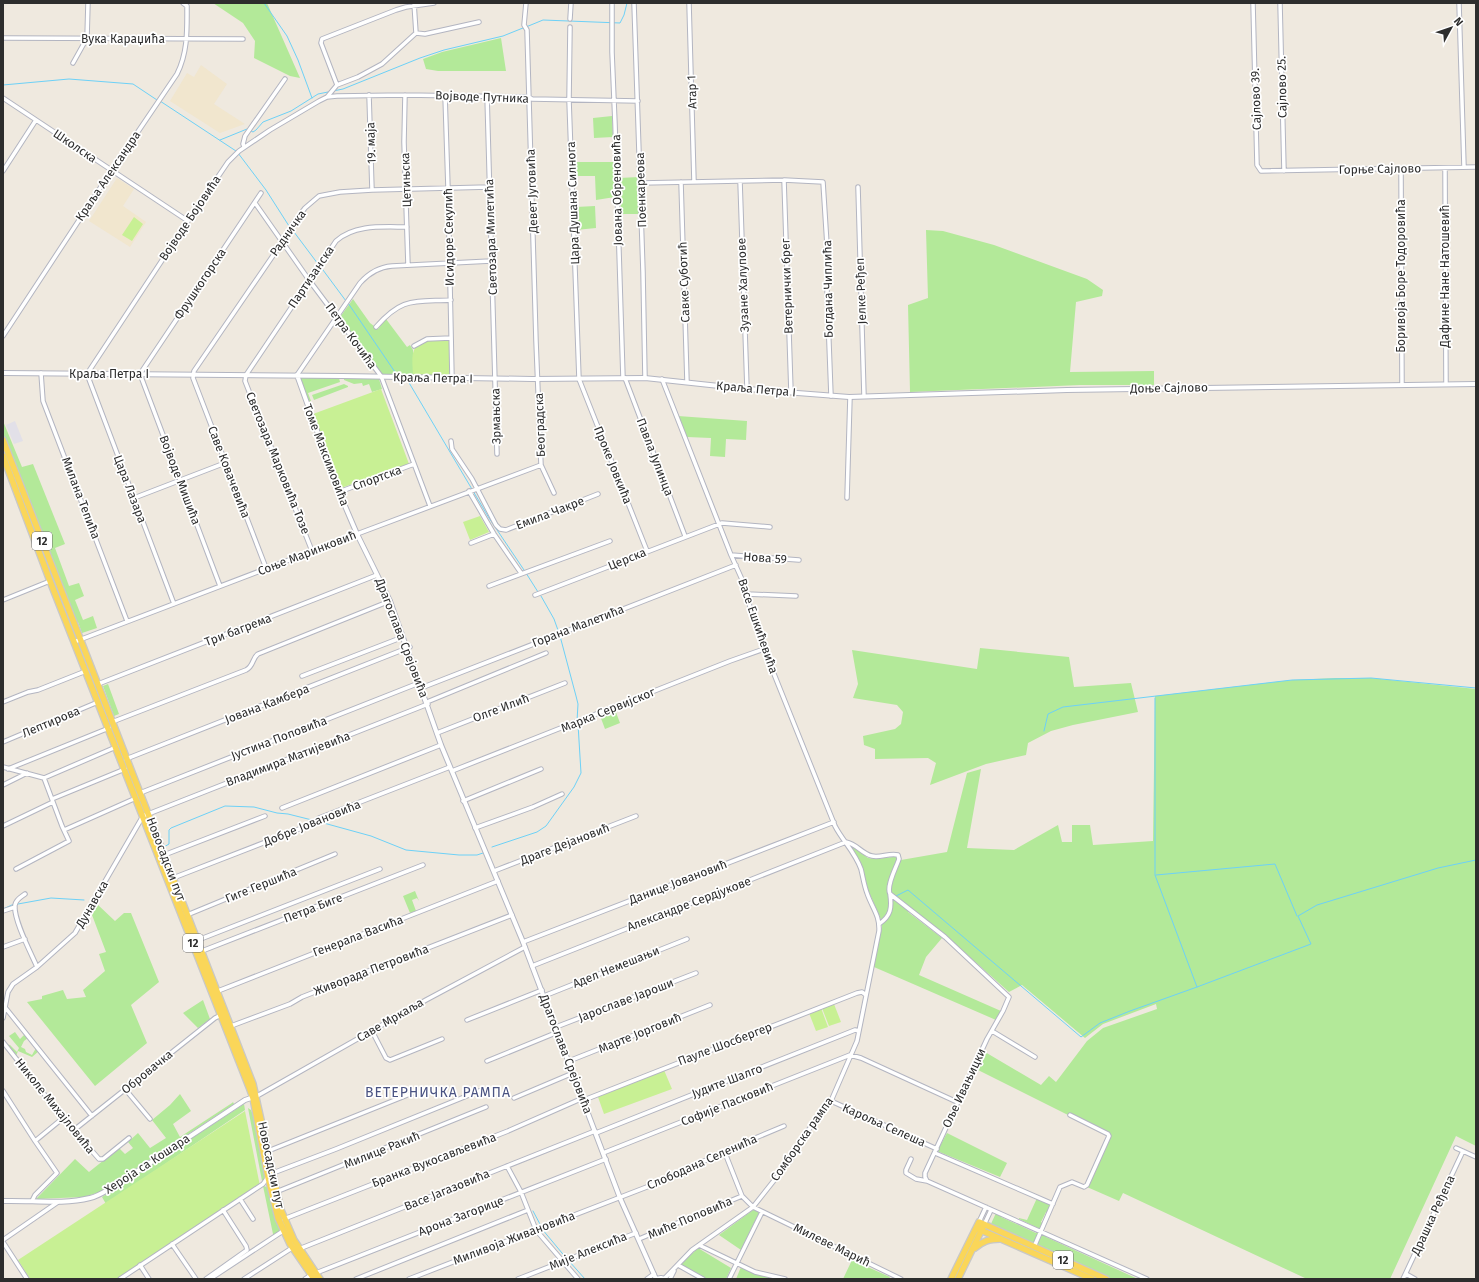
<svg xmlns="http://www.w3.org/2000/svg" width="1479" height="1282" font-family="'Fira Sans',sans-serif">
<style>
.industrial{fill:#e2e0e8}
.education{fill:#f1e6ce}
.green{fill:#b3e999}
.pitch{fill:#c8f094}
.lines{fill:none;stroke-linecap:round;stroke-linejoin:round}
.stream{stroke:#6dd1f7;stroke-width:1}
.minor-casing{stroke:#b3b5c1;stroke-width:5.5}
.tertiary-casing{stroke:#b3b5c1;stroke-width:6}
.primary-casing{stroke:#c8c8c8;stroke-width:8}
.minor{stroke:#fff;stroke-width:3.5}
.tertiary{stroke:#fff;stroke-width:4}
.primary{stroke:#fad659;stroke-width:5.5}
.labels{text-anchor:middle;stroke-width:3.5;stroke-linejoin:round;paint-order:stroke}
.shield{fill:#fff;stroke:#6c6c6c;stroke-width:1}
.shield-label{font-size:11px;font-weight:bold;fill:#2d2d2d}
.street-label{font-size:12px;fill:#2d2d2d;stroke:#fff}
.quarter-label{font-size:14px;letter-spacing:1px;fill:#4a5382;stroke:#fff}
</style>
<rect width="100%" height="100%" fill="#efe9df"/>
<!-- industrial -->
<path class="industrial" d="M15 421 23 441 14 444 6 425Z"/>
<!-- education -->
<path class="education" d="M201 65 227 84 214 104 245 124 220 133 170 101 187 73 194 77Z
M117 178 134 189 123 206 146 222 130 247 89 221Z"/>
<!-- green -->
<path class="green" d="M213 3H267L300 78 290 76 254 58 255 41 243 23Z
M501 38 506 71H438L426 69 423 59 442 52Z
M612 116 613 137 594 138 593 118Z
M574 162H613L615 197 596 200 595 176H575Z
M639 177 640 214H621L619 178Z
M595 206 596 228 576 230V207Z
M926 230 943 231 994 245 1087 279 1103 290 1102 296 1076 302 1070 372 1154 371V385H1080L910 392 908 305 928 298Z
M353 299 370 323 378 329 386 319 407 347 410 345 413 350V376L381 374 340 317Z
M300 378H339L340 382 308 393 311 401 307 402Z
M344 378 379 379 382 389 372 392 369 384 363 386 362 383 354 384 344 380Z
M344 384 348 386V387L314 400 312 395Z
M678 416 747 421 746 440 726 439 725 457 710 456 711 438 687 437Z
M3 421 22 467 33 464 65 544 55 548 69 586 79 583 84 596 75 600 83 620 93 616 97 628 82 633 78 622 76 623 3 434Z
M980 648 1069 657 1074 687 1131 683 1138 712 1073 725 1051 731 1028 743 1026 755 986 764 930 785 936 763 928 758 875 759V749L864 745 863 736 895 729 901 724 903 712 897 705 853 698 858 684 852 650 977 669Z
M1335 678H1371L1476 689V1146L1456 1136 1390 1279H1307L1123 1193 1119 1201 1087 1187 1110 1136 976 1069 985 1052 1041 1085 1049 1076 1056 1082 1087 1041 1103 1028 1157 1009 1156 1004 1103 1024 1085 1038 1022 985 1009 992 954 943 911 908 908 912 942 938 926 957 919 975 1001 1011 996 1020 874 967 882 927 880 917 868 890 863 870 850 845 868 858 876 859 901 856V860L947 852 967 773 981 769 967 848 1014 850 1058 825 1062 842H1072V825H1090L1093 845 1153 841 1155 696 1292 680Z
M108 684 119 714 114 716 103 686Z
M614 707 620 723 605 729 599 713Z
M415 891 419 901 417 898 412 900 416 911 410 913 403 896Z
M97 904 115 921 124 913H131L159 982 131 1005 147 1043 95 1086 27 1002 42 999V996L63 990 67 999 86 997 83 990 105 971 99 954 106 952 92 915Z
M203 1000 210 1019 198 1028 183 1013Z
M15 1032 20 1039 25 1034 28 1038 24 1041 21 1047 25 1049 26 1052 32 1055 36 1048 39 1051 32 1057 18 1051 16 1056 6 1044 10 1045 17 1052 19 1048 9 1036Z
M180 1094 191 1111 173 1124 180 1137 232 1103 233 1102 234 1104 100 1192 84 1197 36 1199 75 1159 89 1172 119 1148 125 1154 133 1148 128 1142 138 1133 150 1148 166 1138 152 1120 170 1105Z
M244 1104 245 1110 106 1204 102 1197Z
M248 1108 251 1110 255 1121 266 1177 262 1181Z
M947 1133 1007 1163 1000 1177 937 1151Z
M263 1186 268 1187 280 1228V1232L274 1235 273 1234Z
M1037 1198 1051 1205 1048 1213 1046 1212 1041 1222 1044 1224 1040 1229 1019 1219V1218L1027 1220Z
M753 1210H756L759 1213 741 1250 719 1235Z
M996 1213 1001 1215V1217L1036 1233 1037 1231 1039 1232 1034 1243 1033 1244 990 1226Z
M1041 1233 1046 1235V1237L1138 1279H1108L1036 1245Z
M698 1248 731 1268 726 1279H707L680 1265Z
M852 1260 890 1277 889 1279H843Z
M741 1267 763 1276 778 1279H736Z"/>
<!-- pitch -->
<path class="pitch" d="M134 217 143 224 132 241 122 235Z
M449 339 450 376H413C413 369 411 357 414 350 420 338 438 340 449 339Z
M381 389 409 464 341 488 313 414Z
M480 516 489 532 470 540 463 522Z
M834 1004 841 1022 829 1026 822 1008Z
M821 1008 828 1027 816 1031 809 1013Z
M664 1070 672 1089 604 1114 598 1097Z
M245 1111 260 1186 118 1279H30L18 1260Z"/>
<g class="lines">
<!-- stream -->
<path class="stream" d="M264 3 287 36 298 60 312 98
M526 27 543 20 620 23 624 15 627 3
M3 85 69 79 133 84 157 100
M333 91 343 89 420 58 444 50 503 36 523 28
M160 101 236 151
M251 131 253 132 256 130 263 122 291 111 318 94 328 92
M220 140 247 129H248
M238 153 266 190 289 226
M291 228 318 264
M320 266 346 301
M348 303 397 375
M398 378 399 381H408L489 518 524 570
M526 573 538 592
M541 596 554 619 559 633
M560 636 576 696 578 704 577 721
M1155 698V875L1197 987
M1044 731 1048 714 1063 707 1292 680 1371 678 1476 688
M320 822 371 836 406 850 459 855H477L483 853
M164 847 169 844V830L171 828 225 806 254 807 277 813 288 814 312 820
M492 847 537 832 546 826 574 787 581 773 578 724
M1156 875 1275 864 1297 916
M896 896 908 890 1081 1037 1100 1023 1130 1011 1197 987 1311 944 1298 916 1317 905 1438 868 1476 860
M18 904 51 898 84 900
M3 909 14 904
M533 1211 541 1226
M542 1229 567 1259
M569 1261 585 1279"/>
<defs>
<path id="minor" d="M526 3 524 25 527 30 536 341 541 465 554 493
M612 3V52L615 124 623 378
M634 3 643 272 645 378
M689 3 694 182
M1253 3 1257 165 1261 171 1476 167
M1280 3 1284 171
M1459 3 1464 167
M570 19 571 3
M570 27 569 100 579 379 647 551
M416 33 425 34 479 22
M3 38 243 39
M73 63 87 38 88 3
M337 85 321 43 322 39 396 10 406 7 434 3
M369 95 372 190
M405 95 404 142 408 265
M445 95 448 188 452 378
M487 95 497 454
M327 97 337 85 358 77 382 64 416 33 414 3
M3 98 188 221
M244 147 243 144 245 136 285 79
M1401 168 1402 385
M1445 168 1446 384
M3 171 36 120
M784 180 791 392
M740 181 747 389
M681 182 687 382
M641 183 784 180 823 182 827 245V290L831 396
M858 187 864 396
M255 203 309 280 381 376 430 506
M376 327C402 297 413 302 451 300
M3 336 110 173 177 74C188 52 187 30 187 6L183 3
M414 346 427 339 451 338
M41 373 43 401 127 621
M297 375 360 283C368 274 379 267 392 266L491 261
M625 378 685 536
M662 379 731 555 744 584 751 611 764 649 835 826C842 840 855 852 861 869 863 877 864 885 867 893 872 908 880 915 879 931L857 1041 831 1101 803 1137 791 1159 753 1207 692 1250 664 1279
M451 441 452 449 472 479 496 525 500 529 506 530 598 494
M469 491 494 534 521 573
M339 492 414 464
M134 498 225 463
M847 498 850 397
M471 543 494 534
M312 551 245 381 246 375 336 241C355 224 383 227 407 227
M731 555 799 560
M266 568 193 378 194 371 283 241 292 225 305 208 319 196 324 195 340 192 372 190 489 187
M220 586 140 374 261 193
M489 586 610 541
M747 594 796 596
M535 595 722 523 770 527
M3 600 50 581
M174 604 87 374 188 221 228 162 239 151 270 130 319 101 327 97 337 96 405 95 529 97 532 99 638 101
M74 642 357 534 541 465
M302 676 403 637
M98 684 377 575
M421 688 736 565
M3 702 28 692 38 690 86 671
M427 702 546 653
M112 722 246 670C254 666 252 658 258 654L390 601
M437 733 565 683
M3 742 98 702
M126 759 410 647
M3 767 44 778 116 747
M8 769 109 728
M452 771 730 661 764 649
M3 785 27 773
M140 793 419 683
M52 799 125 769
M463 801 541 769
M282 808 441 745
M3 826 53 802
M475 828 533 807 562 794
M64 830 136 798
M164 855 265 816
M16 869 69 841 62 826 44 778
M494 871 636 816
M173 878 312 824 319 818 450 767
M25 894C21 897 16 899 15 905 13 919 31 953 37 967
M3 911 15 907
M187 915 335 854
M879 924C891 916 892 908 890 894
M198 940 380 869
M523 942 834 822
M3 947 25 939
M202 951 423 865
M532 966 846 842C857 844 862 854 872 856 880 858 889 853 898 855L899 859C896 868 886 886 890 894L945 937 1009 997 1003 1011 987 1039 925 1173V1177L927 1181
M218 991 498 881
M544 996 687 939
M4 1006 92 1116
M3 1018 8 992 13 984 37 967 75 933 143 816 428 704
M467 1020 542 990
M231 1026 290 1004 302 997 512 915
M556 1027 696 973
M372 1031 386 1058 390 1060 442 1039
M992 1031 1035 1057
M3 1042 63 1118 99 1159H103L129 1138
M487 1061 558 1032
M569 1061 710 1005
M125 1089 150 1119
M3 1091 35 1141 57 1173 35 1195 32 1201
M257 1096 426 1000 525 947
M514 1098 573 1073
M584 1100 857 993 862 992 866 995
M831 1101 937 1149
M74 1130 215 1018 221 1015
M596 1133 855 1030 859 1031
M35 1141 63 1118
M1456 1148 1476 1157
M268 1151 415 1092
M603 1153 850 1055 861 1058 957 1102
M725 1153 742 1196 753 1207 901 1279
M935 1153 1053 1204
M911 1159 906 1170V1173L916 1179 927 1181 1147 1279
M507 1166 521 1192 536 1230 578 1279
M273 1173 336 1149 484 1089
M276 1192 486 1107
M240 1199 253 1219
M284 1219 508 1131 583 1098
M979 1222 986 1207
M984 1225 991 1210
M639 1239 742 1196
M3 1240 58 1202
M3 1242 27 1279
M172 1244 196 1279
M699 1245 755 1272 785 1279
M1034 1247 1060 1187 1072 1182 1084 1187 1087 1185 1109 1136 1108 1134 1070 1115
M299 1249 595 1131
M140 1265 149 1279
M678 1265 703 1279
M316 1273 606 1159
M1406 1274 1415 1279
M120 1279 263 1184 268 1177
M206 1279 247 1250 246 1246 223 1210
M210 1279 283 1231
M244 1279 292 1248
M305 1279 311 1275
M356 1279 528 1210
M409 1279 670 1178 681 1173 691 1166 725 1153 729 1149 784 1126
M518 1279 636 1233
M647 1279 654 1274
M670 1279 674 1271
M729 1279 762 1212
M1403 1279 1463 1151"/>
<path id="tertiary" d="M3 373 342 376 532 379 645 378 747 389 849 397 1067 390 1476 384
M297 375 339 492 357 534 390 601 441 745 523 942 620 1198 656 1279
M3 1201C32 1200 62 1205 90 1198 99 1196 107 1190 115 1186L245 1100 254 1097
M656 1279 661 1278 665 1279"/>
<path id="primary" d="M3 440 253 1084 281 1210 294 1240 320 1279
M3 456 50 581 249 1087 253 1098 268 1177 278 1218 290 1244 314 1279
M976 1228 1092 1279
M975 1248C983 1241 989 1239 1000 1239
M951 1279 979 1222 1106 1279
M958 1279 983 1227"/>
</defs>
<!-- minor casing -->
<use href="#minor" class="minor-casing"/>
<!-- tertiary casing -->
<use href="#tertiary" class="tertiary-casing"/>
<!-- primary casing -->
<use href="#primary" class="primary-casing"/>
<!-- minor -->
<use href="#minor" class="minor"/>
<!-- tertiary -->
<use href="#tertiary" class="tertiary"/>
<!-- primary -->
<use href="#primary" class="primary"/>
</g>
<g class="labels">
<!-- shield labels -->
<g class="shield">
<rect x="32" y="532" width="20" height="18" rx="3"/>
<rect x="183" y="934" width="20" height="18" rx="3"/>
<rect x="1053" y="1251" width="20" height="18" rx="3"/>
</g>
<g class="shield-label">
<text x="42" y="545">12</text>
<text x="193" y="947">12</text>
<text x="1063" y="1264">12</text>
</g>
<!-- street labels -->
<g class="street-label">
<text x="123" y="43">Вука Караџића</text>
<text transform="translate(1282 87) rotate(-91)" y="4">Сајлово 25.</text>
<text transform="translate(692 92) rotate(-92)" y="4">Атар 1</text>
<text transform="translate(482 97) rotate(2)" y="4">Војводе Путника</text>
<text transform="translate(1256 99) rotate(-92)" y="4">Сајлово 39.</text>
<text transform="translate(371 143) rotate(-92)" y="4">19. маја</text>
<text transform="translate(75 146) rotate(34)" y="4">Школска</text>
<text transform="translate(1380 169) rotate(-1)" y="4">Горње Сајлово</text>
<text transform="translate(108 176) rotate(-56)" y="4">Краља Александра</text>
<text transform="translate(406 180) rotate(-92)" y="4">Цетињска</text>
<text transform="translate(617 190) rotate(-91)" y="4">Јована Обреновића</text>
<text transform="translate(641 190) rotate(-92)" y="4">Поенкареова</text>
<text transform="translate(532 191) rotate(-92)" y="4">Девет Југовића</text>
<text transform="translate(573 203) rotate(-92)" y="4">Цара Душана Силнога</text>
<text transform="translate(190 218) rotate(-56)" y="4">Војводе Бојовића</text>
<text transform="translate(288 233) rotate(-55)" y="4">Радничка</text>
<text transform="translate(449 237) rotate(-91)" y="4">Исидоре Секулић</text>
<text transform="translate(491 237) rotate(-92)" y="4">Светозара Милетића</text>
<text transform="translate(1401 276) rotate(-90)" y="4">Боривоја Боре Тодоровића</text>
<text transform="translate(1445 276) rotate(-90)" y="4">Дафине Нане Натошевић</text>
<text transform="translate(311 277) rotate(-56)" y="4">Партизанска</text>
<text transform="translate(684 282) rotate(-92)" y="4">Савке Суботић</text>
<text transform="translate(200 284) rotate(-56)" y="4">Фрушкогорска</text>
<text transform="translate(743 285) rotate(-92)" y="4">Зузане Халупове</text>
<text transform="translate(787 286) rotate(-92)" y="4">Ветернички брег</text>
<text transform="translate(828 289) rotate(-91)" y="4">Богдана Чиплића</text>
<text transform="translate(861 291) rotate(-92)" y="4">Јелке Ређеп</text>
<text transform="translate(351 336) rotate(54)" y="4">Петра Кочића</text>
<text x="109" y="378">Краља Петра I</text>
<text transform="translate(433 378) rotate(1)" y="4">Краља Петра I</text>
<text transform="translate(1169 388) rotate(-1)" y="4">Доње Сајлово</text>
<text transform="translate(756 389) rotate(5)" y="4">Краља Петра I</text>
<text transform="translate(496 416) rotate(-91)" y="4">Зрмањска</text>
<text transform="translate(540 425) rotate(-92)" y="4">Београдска</text>
<text transform="translate(326 455) rotate(69)" y="4">Томе Максимовића</text>
<text transform="translate(655 457) rotate(69)" y="4">Павла Јулинца</text>
<text transform="translate(278 463) rotate(68)" y="4">Светозара Марковића Тозе</text>
<text transform="translate(613 465) rotate(68)" y="4">Проке Јовкића</text>
<text transform="translate(229 472) rotate(69)" y="4">Саве Ковачевића</text>
<text transform="translate(377 478) rotate(-20)" y="4">Спортска</text>
<text transform="translate(180 480) rotate(69)" y="4">Војводе Мишића</text>
<text transform="translate(130 489) rotate(69)" y="4">Цара Лазара</text>
<text transform="translate(81 498) rotate(69)" y="4">Милана Тепића</text>
<text transform="translate(550 513) rotate(-21)" y="4">Емила Чакре</text>
<text transform="translate(307 553) rotate(-21)" y="4">Соње Маринковић</text>
<text transform="translate(765 558) rotate(4)" y="4">Нова 59</text>
<text transform="translate(627 559) rotate(-22)" y="4">Церска</text>
<text transform="translate(578 626) rotate(-21)" y="4">Горана Малетића</text>
<text transform="translate(758 626) rotate(71)" y="4">Васе Ешкићевића</text>
<text transform="translate(238 630) rotate(-21)" y="4">Три багрема</text>
<text transform="translate(402 638) rotate(69)" y="4">Драгослава Срејовића</text>
<text transform="translate(267 704) rotate(-21)" y="4">Јована Камбера</text>
<text transform="translate(501 708) rotate(-21)" y="4">Олге Илић</text>
<text transform="translate(608 710) rotate(-22)" y="4">Марка Сервијског</text>
<text transform="translate(51 722) rotate(-23)" y="4">Лептирова</text>
<text transform="translate(279 738) rotate(-21)" y="4">Јустина Поповића</text>
<text transform="translate(288 759) rotate(-21)" y="4">Владимира Матијевића</text>
<text transform="translate(312 823) rotate(-22)" y="4">Добре Јовановића</text>
<text transform="translate(565 844) rotate(-21)" y="4">Драге Дејановић</text>
<text transform="translate(166 859) rotate(69)" y="4">Новосадски пут</text>
<text transform="translate(678 882) rotate(-21)" y="4">Данице Јовановић</text>
<text transform="translate(261 885) rotate(-22)" y="4">Гиге Гершића</text>
<text transform="translate(92 904) rotate(-60)" y="4">Дунавска</text>
<text transform="translate(689 904) rotate(-21)" y="4">Александре Сердјукове</text>
<text transform="translate(313 908) rotate(-21)" y="4">Петра Биге</text>
<text transform="translate(358 936) rotate(-21)" y="4">Генерала Васића</text>
<text transform="translate(616 967) rotate(-22)" y="4">Адел Немешањи</text>
<text transform="translate(371 970) rotate(-21)" y="4">Живорада Петровића</text>
<text transform="translate(626 1000) rotate(-21)" y="4">Јарославе Јароши</text>
<text transform="translate(390 1020) rotate(-30)" y="4">Саве Мркаља</text>
<text transform="translate(640 1033) rotate(-22)" y="4">Марте Јорговић</text>
<text transform="translate(725 1044) rotate(-21)" y="4">Пауле Шосбергер</text>
<text transform="translate(566 1054) rotate(69)" y="4">Драгослава Срејовића</text>
<text transform="translate(147 1072) rotate(-39)" y="4">Обровачка</text>
<text transform="translate(727 1081) rotate(-21)" y="4">Јудите Шалго</text>
<text transform="translate(964 1088) rotate(-65)" y="4">Оље Ивањицки</text>
<text transform="translate(727 1104) rotate(-22)" y="4">Софије Пасковић</text>
<text transform="translate(55 1106) rotate(51)" y="4">Николе Михајловића</text>
<text transform="translate(884 1125) rotate(24)" y="4">Кароља Селеша</text>
<text transform="translate(802 1139) rotate(-55)" y="4">Сомборска рампа</text>
<text transform="translate(382 1150) rotate(-22)" y="4">Милице Ракић</text>
<text transform="translate(434 1160) rotate(-21)" y="4">Бранка Вукосављевића</text>
<text transform="translate(702 1162) rotate(-24)" y="4">Слободана Селенића</text>
<text transform="translate(147 1164) rotate(-33)" y="4">Хероја са Кошара</text>
<text transform="translate(271 1165) rotate(78)" y="4">Новосадски пут</text>
<text transform="translate(447 1190) rotate(-22)" y="4">Васе Јагазовића</text>
<text transform="translate(1433 1215) rotate(-65)" y="4">Драшка Ређепа</text>
<text transform="translate(461 1216) rotate(-21)" y="4">Арона Загорице</text>
<text transform="translate(690 1218) rotate(-23)" y="4">Миће Поповића</text>
<text transform="translate(514 1238) rotate(-21)" y="4">Миливоја Живановића</text>
<text transform="translate(832 1245) rotate(26)" y="4">Милеве Марић</text>
<text transform="translate(588 1251) rotate(-22)" y="4">Мије Алексића</text>
</g>
<!-- quarter labels -->
<g class="quarter-label">
<text x="438" y="1097">ВЕТЕРНИЧКА РАМПА</text>
</g>
</g>
<!-- border -->
<rect width="1479" height="1282" fill="none" stroke="#2d2d2d" stroke-width="8"/>
<!-- north arrow -->
<g transform="translate(1451 28) rotate(50)" stroke="#ffffff" stroke-width="3" paint-order="stroke">
<path d="M0-3L7 15L0 10L-7 15Z" fill="#2d2d2d"/>
<text y="-6" font-size="11" font-weight="bold" text-anchor="middle" fill="#2d2d2d">N</text>
</g>
</svg>
